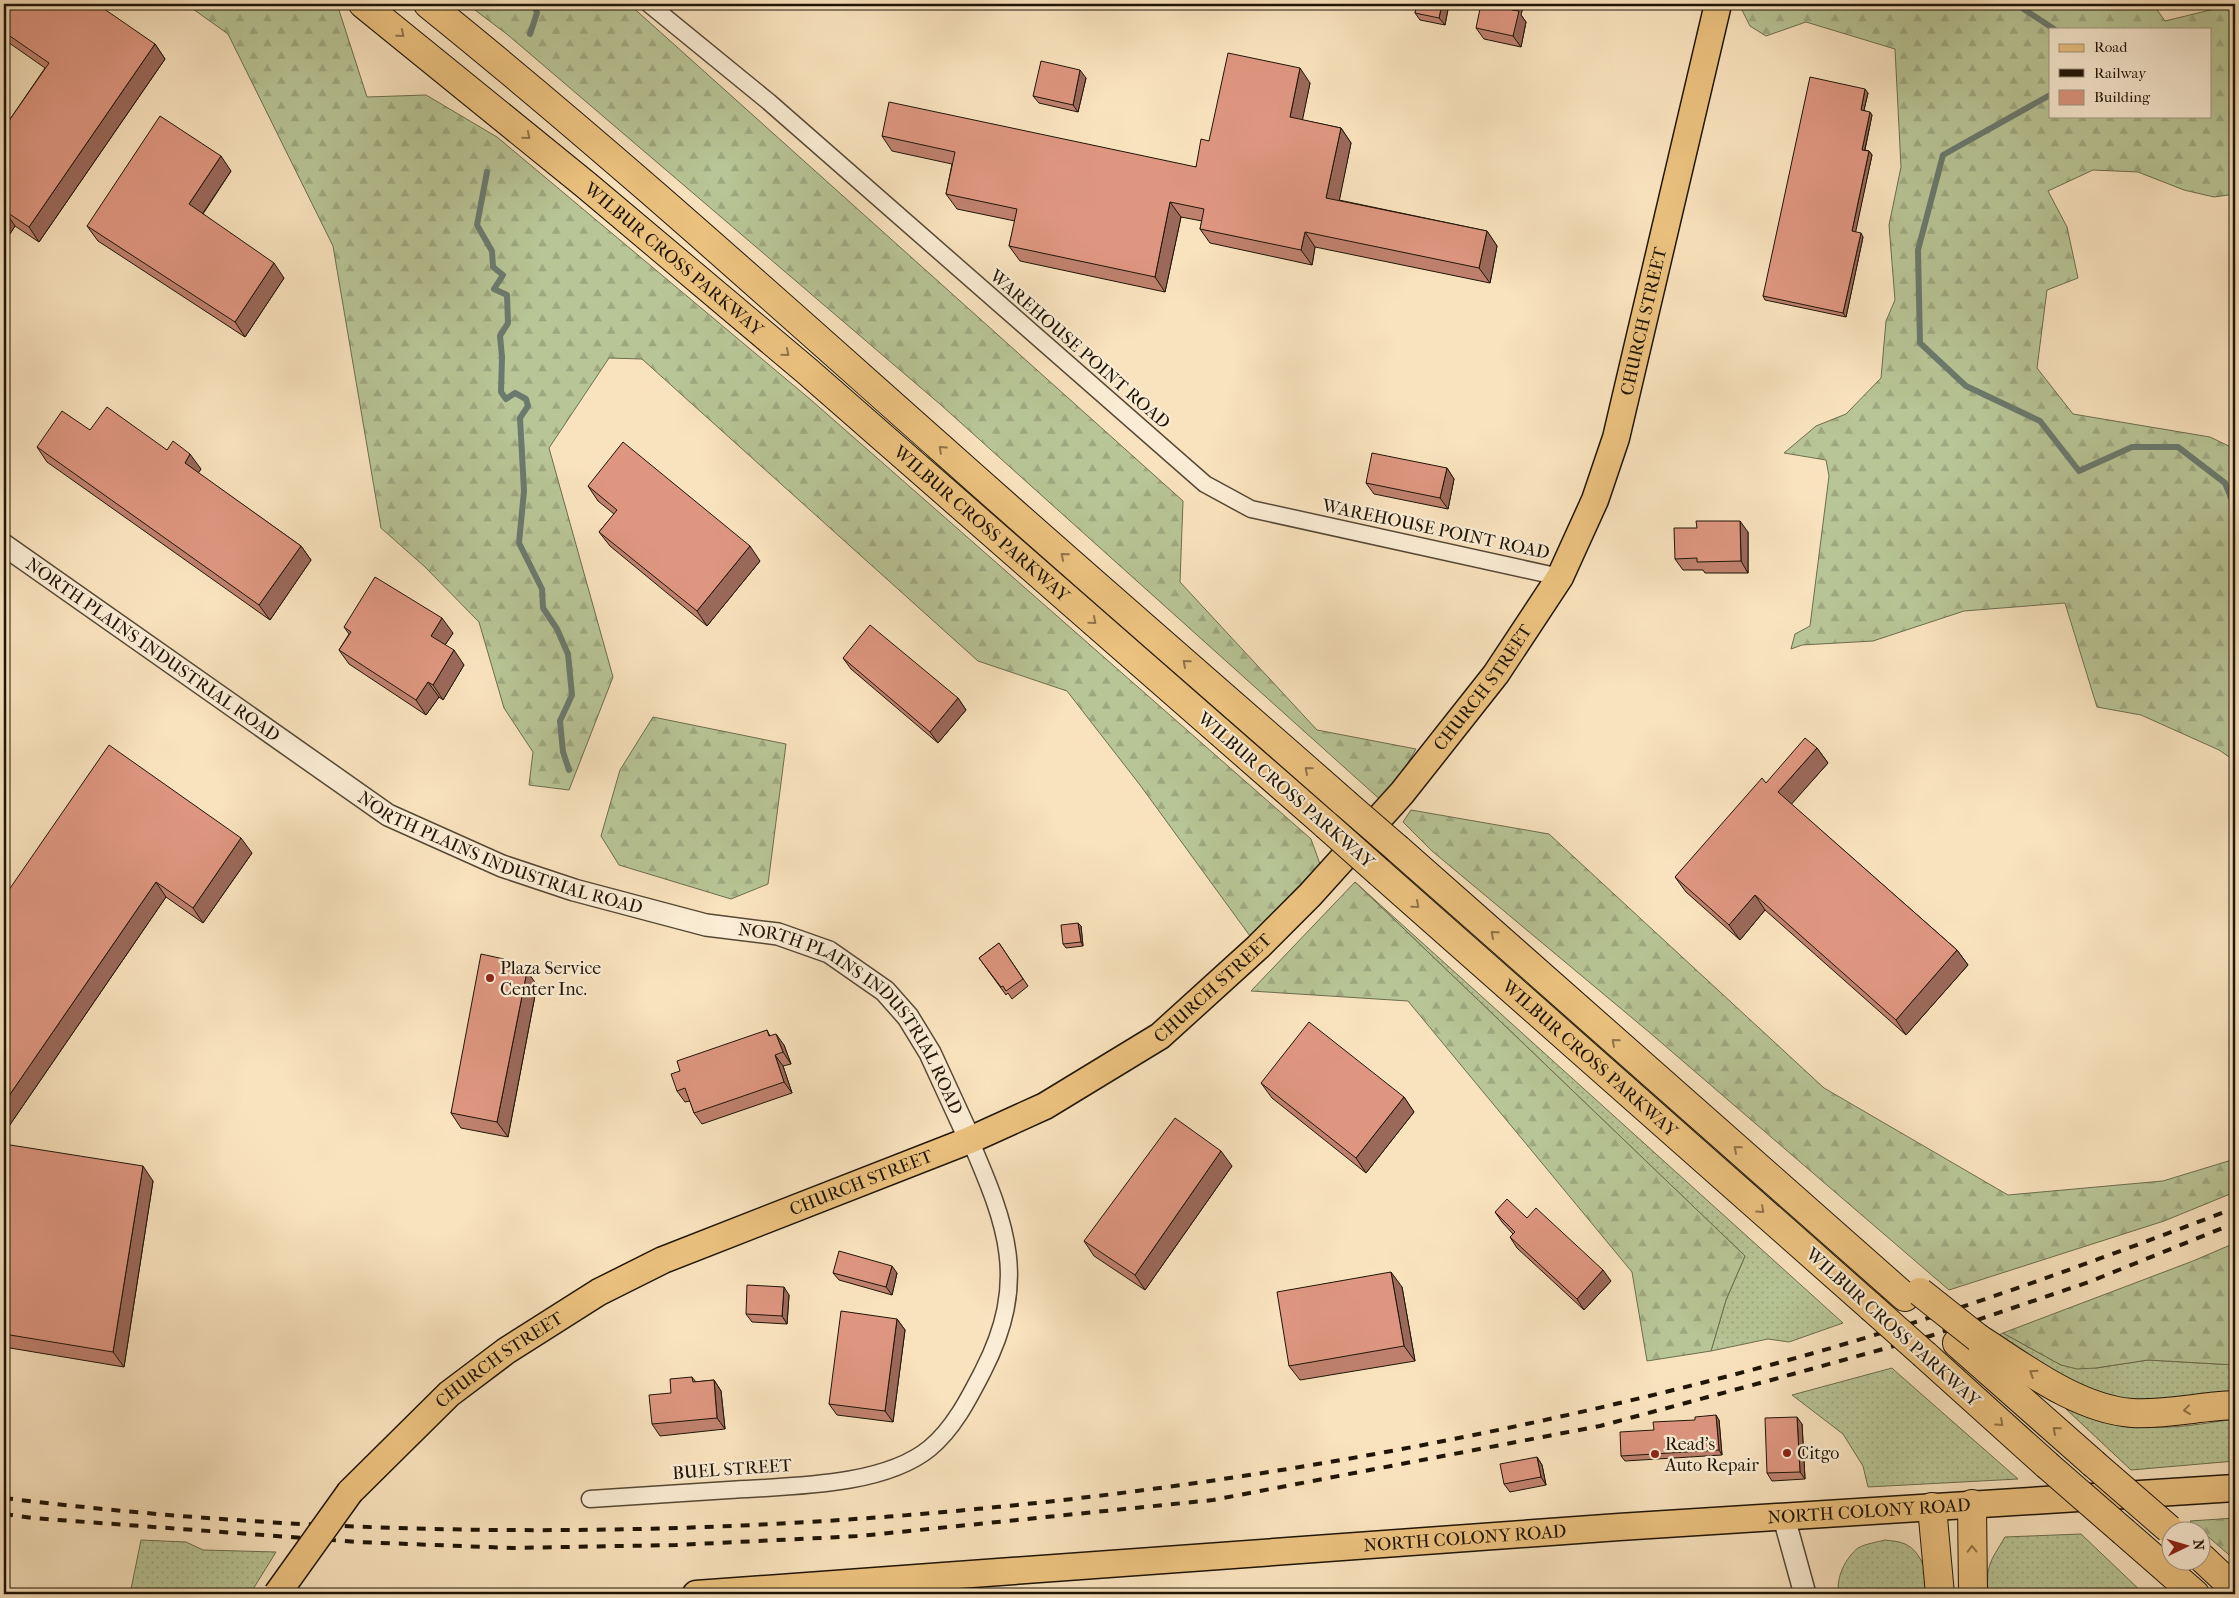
<svg xmlns="http://www.w3.org/2000/svg" width="2239" height="1598" font-family="'IM FELL French Canon',serif">
<style>
.grass{fill:url(#grass-dots);stroke:#6c6d4e}
.forest{fill:url(#forest-firs);stroke:#6c6d4e;fill-rule:evenodd}
.lines{fill:none;stroke-linecap:round;stroke-linejoin:round}
.stream{stroke:#6b7a6e;stroke-width:6}
.minor-casing{stroke:#564835;stroke-width:19}
.tertiary-casing{stroke:#564835;stroke-width:24}
.primary-casing{stroke:#1f1507;stroke-width:29}
.motorway-casing{stroke:#1f1507;stroke-width:30}
.minor{stroke:#fbedd5;stroke-width:16}
.tertiary{stroke:#fbedd5;stroke-width:21}
.primary{stroke:#ecc27f;stroke-width:26}
.motorway{stroke:#ecc27f;stroke-width:28}
.rail{stroke:#1f1507;stroke-width:4;stroke-dasharray:9 9;stroke-linecap:butt}
.primary-bridge-casing{stroke:#1f1507;stroke-width:29;stroke-linecap:butt}
.motorway-bridge-casing{stroke:#1f1507;stroke-width:30;stroke-linecap:butt}
.primary-bridge{stroke:#ecc27f;stroke-width:26}
.motorway-bridge{stroke:#ecc27f;stroke-width:28}
.wall{fill:#bf816e;stroke:#1f1507}
.shaded-wall{fill:#9b695a;stroke:#1f1507}
.building{fill:#de9680;stroke:#1f1507}
.oneway{stroke:#907449}
.poi-dot{fill:#8f2418;stroke:#fbedd5;stroke-width:2}
.labels{text-anchor:middle;stroke-width:4.5;stroke-linejoin:round;paint-order:stroke}
.street-label{font-size:18px;fill:#1f1507;stroke:#fbedd5}
.poi-label{font-size:18px;fill:#1f1507;stroke:#fbedd5;text-anchor:start}
</style>
<defs>
<pattern id="grass-dots" width="8" height="8" patternUnits="userSpaceOnUse" patternTransform="scale(1.25)"><rect width="8" height="8" fill="#b8c596"/><path d="M2 2h.1M6 6h.1" fill="none" stroke="#9ea880" stroke-width="1.8" stroke-linecap="round"/></pattern>
<pattern id="forest-firs" width="22" height="20" patternUnits="userSpaceOnUse" patternTransform="scale(1.25)"><rect width="22" height="20" fill="#b8c596"/><path d="M5 1l3.5 6h-7zM16 11l3.5 6h-7z" fill="#9ea880"/></pattern>
</defs>
<rect width="100%" height="100%" fill="#f9e3be"/>
<filter id="stains"><feTurbulence type="fractalNoise" baseFrequency=".004" numOctaves="4"/><feColorMatrix values="0 0 0 0 .2 0 0 0 0 .09 0 0 0 0 .02 0 0 0 .5 -.17"/></filter>
<radialGradient id="worn" r=".72"><stop offset=".6" stop-color="#630" stop-opacity="0"/><stop offset="1" stop-color="#630" stop-opacity=".3"/></radialGradient>
<!-- grass -->
<path class="grass" d="M1355 882 1843 1323 1789 1342 1768 1339 1711 1351 1726 1300 1745 1256Z
M2003 1333 2061 1365 2096 1368 2148 1360 2235 1365V1397L2146 1406 2105 1395 2060 1377 2017 1349 1999 1335Z
M1892 1368 1894 1370 2018 1479 1868 1487 1863 1466 1843 1434 1792 1395Z
M2066 1409C2092 1416 2116 1424 2142 1426 2173 1430 2205 1423 2235 1419V1461L2131 1470Z
M2081 1534 2144 1594H1988C1986 1565 1990 1562 2005 1537Z
M141 1540 186 1542 203 1550 276 1552 250 1594H130Z
M1885 1540C1891 1541 1899 1541 1905 1544 1923 1552 1927 1577 1933 1594H1839C1835 1579 1846 1557 1858 1548 1865 1544 1877 1542 1885 1540Z"/>
<!-- forest -->
<path class="forest" d="M186 4H337L367 97 426 95 497 137 811 400 1311 839 1320 864 1250 936 1140 785 1067 691 978 661 642 359 609 358 549 448 613 677 569 790 529 785 533 752 504 708 479 622 425 567 381 528 333 246 228 34Z
M467 4H629L1183 501 1180 582 1317 730 1416 749 1384 803 941 405 508 35Z
M1739 4H2153L2165 21 2235 4V194L2214 197 2184 190 2138 172 2093 170 2048 191 2067 227 2078 278 2047 290 2037 368 2073 414 2210 437 2235 449V761L2219 750 2141 715 2097 707 2065 603 1964 611 1873 641 1802 645 1791 649 1795 634 1810 626 1829 476 1826 460 1784 453 1816 426 1846 414 1881 378 1886 321 1895 300 1889 225 1901 167 1895 49 1806 22 1766 36 1750 26ZM2050 29H2210V116H2050Z
M653 717 786 744 768 884 731 899 619 865 601 836 620 770Z
M1411 810 1549 834 1824 1088 2008 1195 2163 1181 2235 1159V1192L2164 1221 1949 1290 1649 1032 1432 851 1403 822Z
M1355 882 1745 1256 1726 1300 1711 1351 1647 1361 1632 1272 1408 1001 1251 991Z
M2235 1243V1365L2148 1360 2096 1368 2077 1369 2061 1365 2003 1333 2193 1261Z
M2235 1518V1560L2190 1521Z"/>
<g class="lines">
<!-- stream -->
<path class="stream" d="M2016 4 2054 29
M530 34 537 13 534 4
M2050 95 1943 155 1918 250 1920 343 1966 386 2040 421 2079 471 2132 447H2178L2225 483 2235 508
M487 172 477 225 492 251 493 267 503 275 494 289 507 295 508 323 500 336 502 357 501 392 506 399 515 393 526 399 528 406 520 418 524 491 519 543 542 589 543 608 557 629 568 654 572 695 560 721 563 752 569 770"/>
<defs>
<path id="minor" d="M649 4 769 102 1205 484 1251 509 1560 577
M590 1499C636 1496 683 1493 729 1490 788 1486 883 1487 930 1448 954 1428 969 1398 983 1371 1029 1281 1007 1226 970 1140"/>
<g id="tertiary">
<path id="s1" d="M4 545 388 815 502 866 574 890 706 925 778 934 829 952 885 991 908 1017 930 1053 970 1140"/>
<path d="M1784 1518 1805 1594"/>
</g>
<g id="primary">
<path id="s2" d="M350 1492 449 1394 506 1351 599 1292 663 1260 970 1140 1045 1106 1160 1036 1258 947 1310 895 1402 793 1496 674 1560 577 1595 500 1616 438 1718 4"/>
<path id="s3" d="M696 1594 1619 1527 2235 1488"/>
</g>
<g id="motorway">
<path id="s4" d="M363 4 586 185 807 371 1326 825"/>
<path d="M428 4C604 146 772 298 941 448 1074 567 1210 684 1345 803"/>
<path d="M1398 849 1905 1297"/>
<path id="s5" d="M1380 873 1871 1307"/>
<path d="M1978 1338C2022 1366 2077 1409 2132 1413 2167 1415 2201 1406 2235 1405"/>
<path d="M1957 1343 2093 1463"/>
<path d="M1925 1355 2047 1465"/>
<path d="M1972 1504 1973 1594"/>
<path d="M1932 1507 1940 1594"/>
<path d="M2124 1532 2195 1594"/>
<path d="M2202 1558 2235 1589"/>
</g>
</defs>
<!-- minor casing -->
<use href="#minor" class="minor-casing"/>
<!-- tertiary casing -->
<use href="#tertiary" class="tertiary-casing"/>
<!-- primary casing -->
<use href="#primary" class="primary-casing"/>
<!-- motorway casing -->
<use href="#motorway" class="motorway-casing"/>
<!-- minor -->
<use href="#minor" class="minor"/>
<!-- tertiary -->
<use href="#tertiary" class="tertiary"/>
<!-- primary -->
<use href="#primary" class="primary"/>
<!-- motorway -->
<use href="#motorway" class="motorway"/>
<!-- rail -->
<path class="rail" d="M4 1498C590 1570 1200 1519 1770 1365 1928 1323 2082 1266 2235 1208
M4 1514 32 1518 358 1542 512 1548 676 1545 860 1536 1213 1500 1600 1426 1775 1379 1930 1336 2089 1282 2235 1223"/>
<defs>
<path id="primary-bridge" d="M277 1594 350 1492"/>
<path id="motorway-bridge" d="M1345 803 1398 849
M1326 825 1380 873
M1920 1292 1978 1338
M1871 1307 1925 1355
M2093 1463 2169 1529
M2047 1465 2124 1532"/>
</defs>
<!-- primary-bridge casing -->
<use href="#primary-bridge" class="primary-bridge-casing"/>
<!-- motorway-bridge casing -->
<use href="#motorway-bridge" class="motorway-bridge-casing"/>
<!-- primary-bridge -->
<use href="#primary-bridge" class="primary-bridge"/>
<!-- motorway-bridge -->
<use href="#motorway-bridge" class="motorway-bridge"/>
</g>
<!-- wall -->
<path class="wall" d="M4 4 155 44 165 59 39 242 15 226 4 243V128L45 68 5 40 4 43Z
M1417 4H1449L1445 25 1420 20 1415 13Z
M1521 15 1526 22 1521 47 1484 39 1476 28Z
M1086 78 1078 112 1039 103 1033 96Z
M1310 83 1302 120 1341 128 1351 143 1339 200 1487 231 1497 246 1490 283 1315 247 1312 265 1210 243 1200 229 1202 221 1181 217 1165 292 1020 261 1009 246 1015 221 957 209 946 194 952 164 892 151 882 136 1196 167 1209 141Z
M1868 93 1864 110 1872 115 1865 150 1869 151 1872 155 1855 232 1863 237 1846 317 1765 300 1763 296Z
M231 171 203 214 284 278 245 337 98 241 87 226Z
M90 430 167 450 201 469 198 473 301 546 311 560 270 620 47 462 37 447Z
M1447 468 1454 479 1448 509 1374 494 1366 483Z
M588 486 760 561 707 626 610 546 599 532 614 514 598 501Z
M1697 528 1748 532V573H1705L1703 570H1683L1675 559Z
M344 627 453 633 445 645 464 665 443 700 439 697 426 715 349 664 339 650 349 634Z
M843 658 958 698 966 710 938 743 851 669Z
M1817 748 1828 763 1791 804 1957 950 1968 965 1906 1035 1765 910 1740 940 1686 892 1675 877 1766 783Z
M252 853 203 923 166 897 7 1129 4 1126V897Z
M1078 923 1081 926 1083 946 1066 948 1063 944Z
M999 943 1028 986 1012 999 1008 993 1006 995 979 958Z
M504 959 510 967 537 985 508 1137 461 1128 451 1113Z
M767 1030 770 1036 784 1045 791 1064 783 1066 792 1093 702 1124 694 1113 690 1101 685 1102 677 1091 680 1071Z
M1261 1083 1404 1097 1414 1112 1366 1173 1272 1098Z
M4 1144 153 1181 124 1367 4 1347Z
M1232 1166 1145 1290 1094 1256 1084 1241Z
M1495 1212 1527 1218 1611 1281 1584 1310 1517 1248 1510 1237 1513 1234 1502 1222Z
M833 1273H897L892 1295 839 1280Z
M1402 1287 1415 1361 1300 1380 1289 1366Z
M789 1295 787 1324 752 1322 746 1314Z
M897 1319 905 1330 893 1422 837 1415 829 1404Z
M692 1377 696 1382 714 1380 721 1391 725 1429 660 1436 652 1424 671 1393Z
M1719 1420 1722 1455 1625 1461 1621 1456 1654 1430Z
M1802 1424 1805 1479 1772 1481 1767 1473Z
M1537 1457 1542 1465 1546 1485 1510 1492 1504 1484Z"/>
<!-- shaded-wall -->
<path class="shaded-wall" d="M1442 4H1449L1445 25 1439 18Z
M1513 4H1524L1521 15 1526 22 1521 47 1513 36 1512 10Z
M155 44 165 59 39 242 29 227Z
M1300 68 1310 83 1300 132 1290 117Z
M1080 70 1086 78 1078 112 1073 105Z
M1865 89 1868 93 1863 114 1861 110Z
M1870 112 1872 115 1864 153 1862 150Z
M1341 128 1351 143 1337 212 1326 198Z
M1869 151 1872 155 1855 235 1852 231Z
M221 156 231 171 199 219 189 204Z
M1170 202 1181 217 1165 292 1155 277Z
M5 211 15 226 4 243V212Z
M1487 231 1497 246 1490 283 1479 268Z
M1305 232 1315 247 1312 265 1301 250Z
M1861 233 1863 237 1846 317 1843 313Z
M274 263 284 278 245 337 235 322Z
M190 454 201 469 195 478 185 463Z
M1447 468 1454 479 1448 509 1440 498Z
M1740 521 1748 532V573L1741 561Z
M301 546 311 560 270 620 259 605Z
M750 546 760 561 707 626 697 611Z
M442 618 453 633 441 651 431 636Z
M454 650 464 665 443 700 433 685Z
M428 682 439 697 426 715 416 700Z
M958 698 966 710 938 743 930 732Z
M1817 748 1828 763 1789 807 1778 792Z
M241 838 252 853 203 923 193 908Z
M156 882 166 897 7 1129 4 1124V1103Z
M1755 895 1765 910 1740 940 1729 925Z
M1078 923 1081 926 1083 946 1081 942Z
M1957 950 1968 965 1906 1035 1896 1020Z
M504 959 515 974 503 966Z
M527 971 537 985 508 1137 497 1122Z
M776 1034 784 1045 791 1064 783 1052Z
M775 1055 783 1066 792 1093 784 1082Z
M1404 1097 1414 1112 1366 1173 1356 1158Z
M1221 1151 1232 1166 1145 1290 1135 1275Z
M143 1166 153 1181 124 1367 113 1352Z
M892 1266 897 1273 892 1295 886 1287Z
M1603 1270 1611 1281 1584 1310 1577 1299Z
M1391 1272 1402 1287 1415 1361 1404 1346Z
M784 1287 789 1295 787 1324 782 1316Z
M897 1319 905 1330 893 1422 885 1411Z
M714 1380 721 1391 725 1429 717 1418Z
M1716 1415 1719 1420 1722 1455 1719 1450Z
M1797 1417 1802 1424 1805 1479 1800 1472Z
M1537 1457 1542 1465 1546 1485 1541 1477Z"/>
<!-- building -->
<path class="building" d="M4 4H97L155 44 29 227 5 211 4 212V128L49 63 4 32Z
M1417 4H1442L1439 18 1415 13Z
M1481 4H1513L1512 10 1519 11 1513 36 1476 28Z
M1228 53 1300 68 1290 117 1341 128 1326 198 1487 231 1479 268 1305 232 1301 250 1200 229 1204 209 1170 202 1155 277 1009 246 1017 209 946 194 955 152 882 136 889 102 1196 167 1201 139 1209 141Z
M1041 61 1080 70 1073 105 1033 96Z
M1810 77 1865 89 1861 110 1870 112 1862 150 1869 151 1852 231 1861 233 1843 313 1763 296Z
M160 116 221 156 189 204 274 263 235 322 87 226Z
M107 407 167 450 173 441 190 454 185 463 301 546 259 605 37 447 62 411 90 430Z
M623 442 750 546 697 611 599 532 617 510 588 486Z
M1372 453 1447 468 1440 498 1366 483Z
M1696 521H1740L1741 561 1697 562V558L1675 559 1674 528H1697Z
M375 577 442 618 431 636 454 650 433 685 428 682 416 700 339 650 351 632 344 627Z
M870 625 958 698 930 732 843 658Z
M1805 738 1817 748 1778 792 1957 950 1896 1020 1755 895 1729 925 1675 877 1762 778 1766 783Z
M109 745 241 838 193 908 156 882 4 1103V897Z
M1078 923 1081 942 1063 944 1061 925Z
M999 943 1023 979 1006 991 1003 986 1001 987 979 958Z
M481 954 504 959 503 966 527 971 497 1122 451 1113Z
M1309 1022 1404 1097 1356 1158 1261 1083Z
M767 1030 769 1036 776 1034 783 1052 775 1055 784 1082 694 1113 685 1088 677 1091 671 1074 680 1071 677 1061Z
M1175 1118 1221 1151 1135 1275 1084 1241Z
M4 1144 143 1166 113 1352 4 1334Z
M1507 1199 1527 1218 1536 1208 1603 1270 1577 1299 1510 1237 1515 1232 1495 1212Z
M839 1251 892 1266 886 1287 833 1273Z
M1391 1272 1404 1346 1289 1366 1277 1292Z
M747 1285 784 1287 782 1316 746 1314Z
M841 1311 897 1319 885 1411 829 1404Z
M692 1377 693 1382 714 1380 717 1418 652 1424 649 1395 671 1393 670 1379Z
M1716 1415 1719 1450 1621 1456 1620 1432 1654 1430 1653 1422 1695 1420V1417Z
M1797 1417 1800 1472 1767 1473 1765 1418Z
M1537 1457 1541 1477 1504 1484 1500 1464Z"/>
<!-- one-way arrows -->
<defs><path id="oneway-chevron" d="M-2-3.5L2.5 0L-2 3.5" fill="none" stroke-width="1.6" stroke-linecap="round" stroke-linejoin="round" transform="scale(1.25)"/></defs>
<g class="oneway">
<use href="#oneway-chevron" transform="translate(401 34) rotate(39)"/>
<use href="#oneway-chevron" transform="translate(527 136) rotate(39)"/>
<use href="#oneway-chevron" transform="translate(786 353) rotate(40)"/>
<use href="#oneway-chevron" transform="translate(942 449) rotate(-138)"/>
<use href="#oneway-chevron" transform="translate(1064 556) rotate(-139)"/>
<use href="#oneway-chevron" transform="translate(1093 621) rotate(41)"/>
<use href="#oneway-chevron" transform="translate(1186 663) rotate(-139)"/>
<use href="#oneway-chevron" transform="translate(1308 770) rotate(-139)"/>
<use href="#oneway-chevron" transform="translate(1416 905) rotate(41)"/>
<use href="#oneway-chevron" transform="translate(1494 934) rotate(-139)"/>
<use href="#oneway-chevron" transform="translate(1615 1042) rotate(-139)"/>
<use href="#oneway-chevron" transform="translate(1737 1149) rotate(-139)"/>
<use href="#oneway-chevron" transform="translate(1761 1210) rotate(42)"/>
<use href="#oneway-chevron" transform="translate(2033 1373) rotate(-147)"/>
<use href="#oneway-chevron" transform="translate(2187 1410) rotate(173)"/>
<use href="#oneway-chevron" transform="translate(2000 1423) rotate(42)"/>
<use href="#oneway-chevron" transform="translate(2056 1430) rotate(-139)"/>
<use href="#oneway-chevron" transform="translate(1972 1549) rotate(-91)"/>
</g>
<!-- markers -->
<g class="poi-dot">
<circle cx="490" cy="978" r="5"/>
<circle cx="1787" cy="1453" r="5"/>
<circle cx="1655" cy="1454" r="5"/>
</g>
<g class="labels">
<!-- street labels -->
<g class="street-label">
<text dy="6" stroke="none"><textPath href="#s4" startOffset="402">WILBUR CROSS PARKWAY</textPath></text>
<text dy="6" stroke="none"><textPath href="#s2" startOffset="1820">CHURCH STREET</textPath></text>
<text transform="translate(1080 349) rotate(41)" y="6">WAREHOUSE POINT ROAD</text>
<text dy="6" stroke="none"><textPath href="#s4" startOffset="808">WILBUR CROSS PARKWAY</textPath></text>
<text transform="translate(1436 529) rotate(12)" y="6">WAREHOUSE POINT ROAD</text>
<text dy="6" stroke="none"><textPath href="#s1" startOffset="182">NORTH PLAINS INDUSTRIAL ROAD</textPath></text>
<text dy="6" stroke="none"><textPath href="#s2" startOffset="1415">CHURCH STREET</textPath></text>
<text transform="translate(1286 790) rotate(41)" y="6">WILBUR CROSS PARKWAY</text>
<text dy="6" stroke="none"><textPath href="#s1" startOffset="588">NORTH PLAINS INDUSTRIAL ROAD</textPath></text>
<text dy="6" stroke="none"><textPath href="#s2" startOffset="1010">CHURCH STREET</textPath></text>
<text dy="6" stroke="none"><textPath href="#s1" startOffset="992">NORTH PLAINS INDUSTRIAL ROAD</textPath></text>
<text dy="6" stroke="none"><textPath href="#s5" startOffset="280">WILBUR CROSS PARKWAY</textPath></text>
<text dy="6" stroke="none"><textPath href="#s2" startOffset="605">CHURCH STREET</textPath></text>
<text transform="translate(1893 1327) rotate(42)" y="6">WILBUR CROSS PARKWAY</text>
<text dy="6" stroke="none"><textPath href="#s2" startOffset="200">CHURCH STREET</textPath></text>
<text transform="translate(732 1469) rotate(-4)" y="6">BUEL STREET</text>
<text dy="6" stroke="none"><textPath href="#s3" startOffset="1176">NORTH COLONY ROAD</textPath></text>
<text dy="6" stroke="none"><textPath href="#s3" startOffset="771">NORTH COLONY ROAD</textPath></text>
</g>
<!-- poi labels -->
<g class="poi-label">
<text x="500" y="974">Plaza Service<tspan x="500" dy="21">Center Inc.</tspan></text>
<text x="1665" y="1450">Read’s<tspan x="1665" dy="21">Auto Repair</tspan></text>
<text x="1797" y="1459">Citgo</text>
</g>
</g>
<!-- margin -->
<rect width="2239" height="1598" fill="none" stroke="#f9e3be" stroke-width="20"/>
<rect x="5" y="5" width="2229" height="1588" fill="none" stroke="#1f1507" stroke-width="2.5"/>
<rect x="10" y="10" width="2219" height="1578" fill="none" stroke="#1f1507"/>
<!-- legend -->
<rect x="2049" y="28" width="162" height="90" fill="#fbedd5" stroke="#a39783"/>
<rect x="2059" y="44" width="25" height="8" fill="#ecc27f" stroke="#a39783"/>
<text x="2094" y="52" font-size="15" fill="#1f1507">Road</text>
<rect x="2059" y="69" width="25" height="8" fill="#1f1507" stroke="#a39783"/>
<text x="2094" y="78" font-size="15" fill="#1f1507">Railway</text>
<rect x="2059" y="90" width="25" height="15" fill="#de9680" stroke="#a39783"/>
<text x="2094" y="102" font-size="15" fill="#1f1507">Building</text>
<!-- north arrow -->
<g transform="translate(2186 1546) rotate(85)"><circle r="24" fill="#fbedd5" stroke="#a39783"/>
<path d="M0-4L9 19L0 12L-9 19Z" fill="#8f2418"/>
<text y="-8" font-size="14" font-weight="bold" text-anchor="middle" fill="#1f1507">N</text>
</g>
<rect width="100%" height="100%" filter="url(#stains)"/>
<rect width="100%" height="100%" fill="url(#worn)"/>
</svg>
